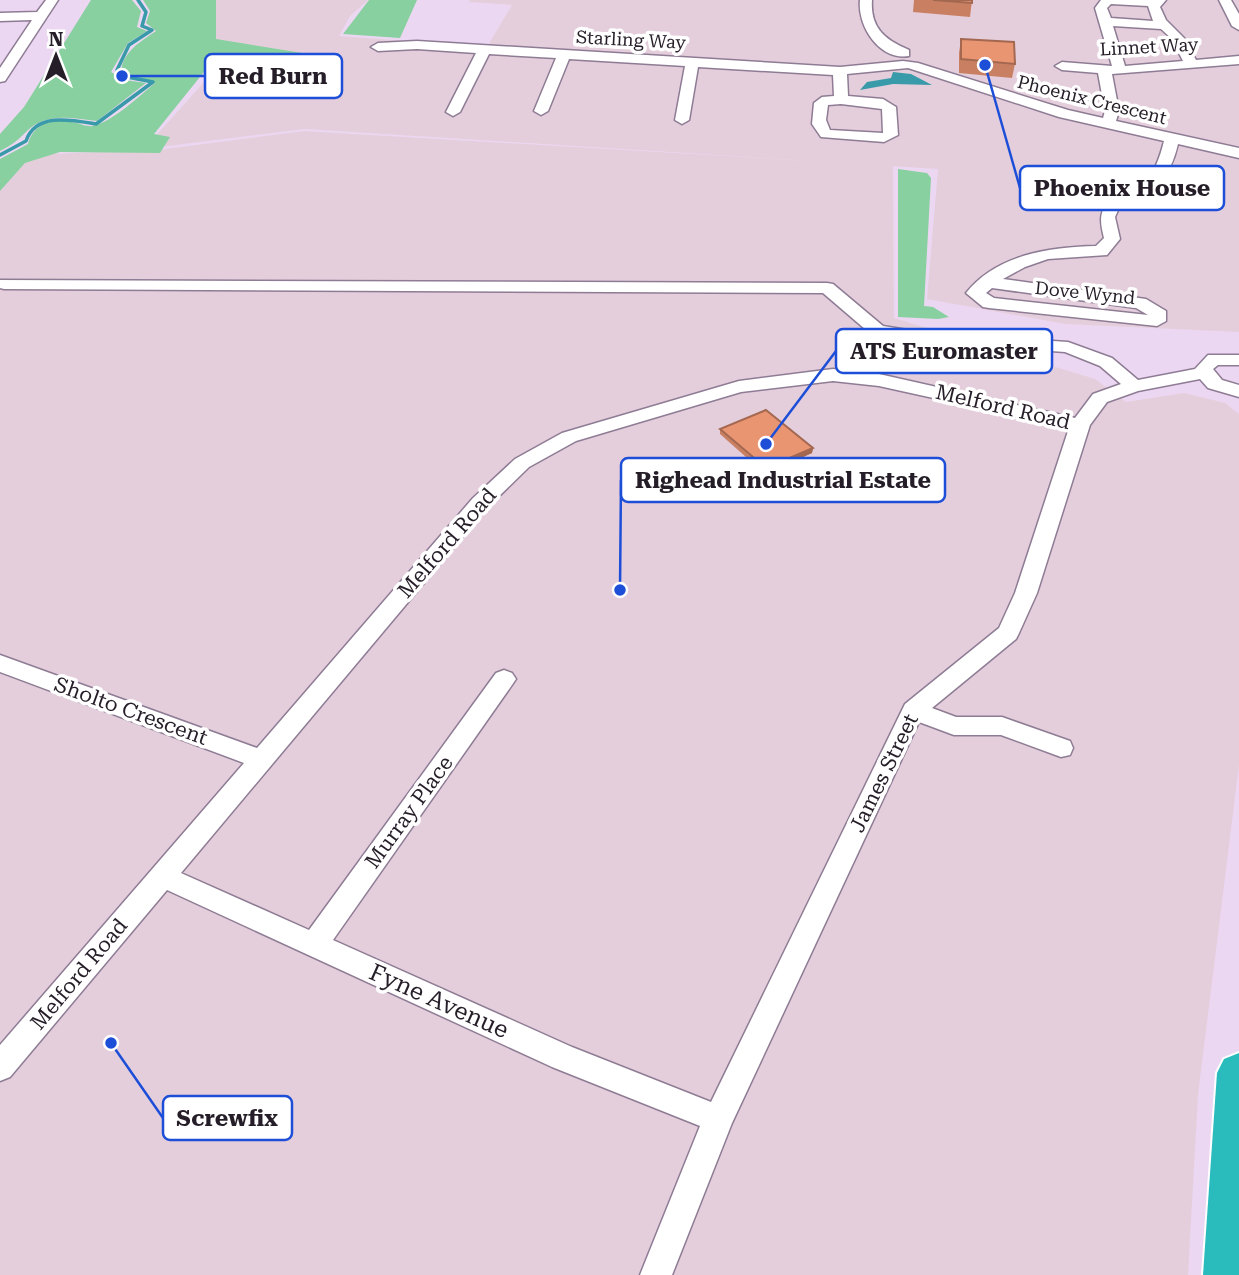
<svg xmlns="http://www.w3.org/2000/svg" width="1239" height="1275" font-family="'Roboto Serif',serif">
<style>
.industrial{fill:#e4cedc}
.green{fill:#88d09f}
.water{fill:#399aa9}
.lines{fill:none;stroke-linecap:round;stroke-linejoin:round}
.stream{stroke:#399aa9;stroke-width:3.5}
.minor-casing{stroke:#8e7c94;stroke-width:3}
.highway-casing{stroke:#fff;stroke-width:4}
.minor{fill:#fff;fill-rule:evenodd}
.highway{fill:#2abbbd;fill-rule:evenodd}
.wall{fill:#c98062}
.shaded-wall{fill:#a46850}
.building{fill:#ea9572;stroke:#a46850;stroke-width:2}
.labels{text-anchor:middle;stroke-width:7;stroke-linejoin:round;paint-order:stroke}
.far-street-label{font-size:18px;fill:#251d27;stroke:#fff}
.street-label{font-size:21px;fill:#251d27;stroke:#fff}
.near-street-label{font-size:24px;fill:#251d27;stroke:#fff}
.leader{fill:none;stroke:#1d4ed8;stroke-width:2.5}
.callout-dot{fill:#1d4ed8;stroke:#fff;stroke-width:2.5}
.callout{fill:#fff;stroke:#1d4ed8;stroke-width:2.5}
.callout-label{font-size:23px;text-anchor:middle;font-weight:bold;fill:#251d27}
</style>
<rect width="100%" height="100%" fill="#ecd7f2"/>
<!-- industrial -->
<path class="industrial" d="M215 0H368L350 16 339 36 487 47 512 5 469 2 470 0H1239V332L1065 324 927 299 938 169 305 129 144 149 213 72Z
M304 131 893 166 894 318 1095 379 1126 402 1184 393 1225 403 1239 414V765L1198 1095 1188 1275H0V165L22 155 157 150Z"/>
<!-- green -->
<path class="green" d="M91 0H132L141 11 137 27 147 31 128 43 111 72 125 80 146 83 97 121C73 118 46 112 27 131 17 141 12 145 0 151V134L24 107Z
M143 0H216V39L327 57 323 67H208L154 134 170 137 160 153 60 152 25 163 0 191V159L28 144C34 121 56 118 77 123 81 124 88 127 92 126 113 122 139 96 155 83L121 73C122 52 140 42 156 31L146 23 150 11Z
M369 0H417L400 38 343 34Z
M898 169 927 173 931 178 924 306 933 307 949 317 938 319 898 317Z"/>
<!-- water -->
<path class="water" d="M893 72 911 74 932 85 893 84 860 90 867 82 891 78Z"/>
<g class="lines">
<!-- stream -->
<path class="stream" d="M0 155 26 141C36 112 72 120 96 124L153 82 122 76 117 70 129 45 152 30 142 26 146 12 138 0"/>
<defs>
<path id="minor" d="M46 0H58L5 81 0 82V68L32 20 0 21V13L37 12Z
M860 0H872C870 28 885 40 909 50V56C879 61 857 25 860 0Z
M1101 0H1166L1160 7 1166 20 1184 38 1196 60 1239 56V64L1112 74 1119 111 1116 121 1239 148V158L1178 144C1170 178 1154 196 1120 206L1115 217 1120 239 1107 255 1048 259 1025 267 1003 279 1146 299 1166 311V321L1157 326 989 308 983 307 966 293C997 254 1051 247 1096 246L1104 238C1100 222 1099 214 1108 200 1145 189 1155 177 1164 141L1059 117 908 68 847 74 848 96 883 99 896 107 898 135 884 142 821 137 812 124 814 103 822 97 834 96 833 75 698 67 689 120 682 124 675 120 685 66 569 59 548 111 541 115 534 111 556 58 489 54 460 112 453 116 446 112 476 53 417 49 378 51 371 47 378 43 417 41 840 67 903 61 918 63 1068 110 1103 118 1105 111 1098 73 1062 70 1055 66 1062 62 1112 66 1095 8ZM1111 4 1148 6 1153 21 1111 18 1107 8ZM1113 26 1161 29 1172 39 1183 61 1125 66ZM841 104 882 109 883 133 830 130 826 120 828 105ZM992 288 1136 308 1148 315 994 298 986 293Z
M1219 0H1231L1239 14V30L1232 26Z
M0 280 827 283 833 284 883 326 920 332 1068 342 1112 358 1138 380 1195 369 1208 355H1239V365H1218L1213 369 1222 380 1239 385V397L1208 388 1200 379 1138 391 1107 402 1090 425 1037 593 1019 633 1016 639 932 708 956 717H1002L1070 741 1073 748 1070 755 1061 757 1001 735H954L919 722 732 1123 672 1275H640L700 1126 552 1067 167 890 10 1077 0 1081V1045L244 763 0 672V655L257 748 473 498 515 459 562 433 739 381 833 369 879 374 1075 418 1093 394 1121 384 1100 366 1065 352 920 342 872 335 823 293 4 289 0 288ZM833 381 879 386 1069 428 1015 593 999 628 905 704 711 1102 572 1047 333 940 512 685 516 679 512 673 504 670 496 673 309 930 181 873 487 508 529 467 576 441 741 392Z"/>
<path id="highway" d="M1239 1053V1275H1203L1217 1073 1224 1059Z"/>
</defs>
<!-- minor casing -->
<use href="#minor" class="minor-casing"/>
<!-- highway casing -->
<use href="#highway" class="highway-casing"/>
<!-- minor -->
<use href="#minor" class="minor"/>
<!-- highway -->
<use href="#highway" class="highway"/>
</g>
<!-- wall -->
<path class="wall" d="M914 0H972L970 17 913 12Z
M961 39 1015 64 1012 78 959 73V53Z
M720 429 813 448 812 453 765 474 720 434Z"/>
<!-- shaded-wall -->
<path class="shaded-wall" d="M813 448 812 453 765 474 766 468Z"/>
<!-- building -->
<path class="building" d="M933 0H972V3Z
M961 39 1014 42 1015 64 961 59Z
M766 410 813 448 766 468 720 429Z"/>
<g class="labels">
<!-- far-street labels -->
<g class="far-street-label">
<text transform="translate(631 40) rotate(3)" y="6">Starling Way</text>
<text transform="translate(1149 47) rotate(-3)" y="6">Linnet Way</text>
<text transform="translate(1092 100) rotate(14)" y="6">Phoenix Crescent</text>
<text transform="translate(1085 293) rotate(6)" y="6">Dove Wynd</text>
</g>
<!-- street labels -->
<g class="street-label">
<text transform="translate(1003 407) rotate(13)" y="7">Melford Road</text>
<text transform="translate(447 543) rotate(-49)" y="7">Melford Road</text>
<text transform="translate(131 711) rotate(20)" y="7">Sholto Crescent</text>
<text transform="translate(884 773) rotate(-64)" y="7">James Street</text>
<text transform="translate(409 812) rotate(-54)" y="7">Murray Place</text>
<text transform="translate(79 974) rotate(-50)" y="7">Melford Road</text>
</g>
<!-- near-street labels -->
<g class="near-street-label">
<text transform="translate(439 1001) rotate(24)" y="8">Fyne Avenue</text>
</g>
</g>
<!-- callouts -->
<path class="leader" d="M122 76L205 76M985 65L1020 188M766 444L836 351M620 590L621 480M111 1043L163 1118"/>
<g class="callout-dot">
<circle cx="122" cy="76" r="7"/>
<circle cx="985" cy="65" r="7"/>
<circle cx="766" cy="444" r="7"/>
<circle cx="620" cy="590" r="7"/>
<circle cx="111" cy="1043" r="7"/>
</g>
<g class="callout">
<rect x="205" y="54" width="137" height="44" rx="7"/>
<rect x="1020" y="166" width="204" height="44" rx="7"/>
<rect x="836" y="329" width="216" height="44" rx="7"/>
<rect x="621" y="458" width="324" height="44" rx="7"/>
<rect x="163" y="1096" width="129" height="44" rx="7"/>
</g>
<g class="callout-label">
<text x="273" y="84">Red Burn</text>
<text x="1122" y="196">Phoenix House</text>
<text x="944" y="359">ATS Euromaster</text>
<text x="783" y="488">Righead Industrial Estate</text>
<text x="227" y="1126">Screwfix</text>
</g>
<!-- north arrow -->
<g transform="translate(56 56)" stroke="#ffffff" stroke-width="5" paint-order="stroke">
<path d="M0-5L12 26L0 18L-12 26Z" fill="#251d27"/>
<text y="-10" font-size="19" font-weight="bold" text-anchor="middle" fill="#251d27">N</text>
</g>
</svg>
